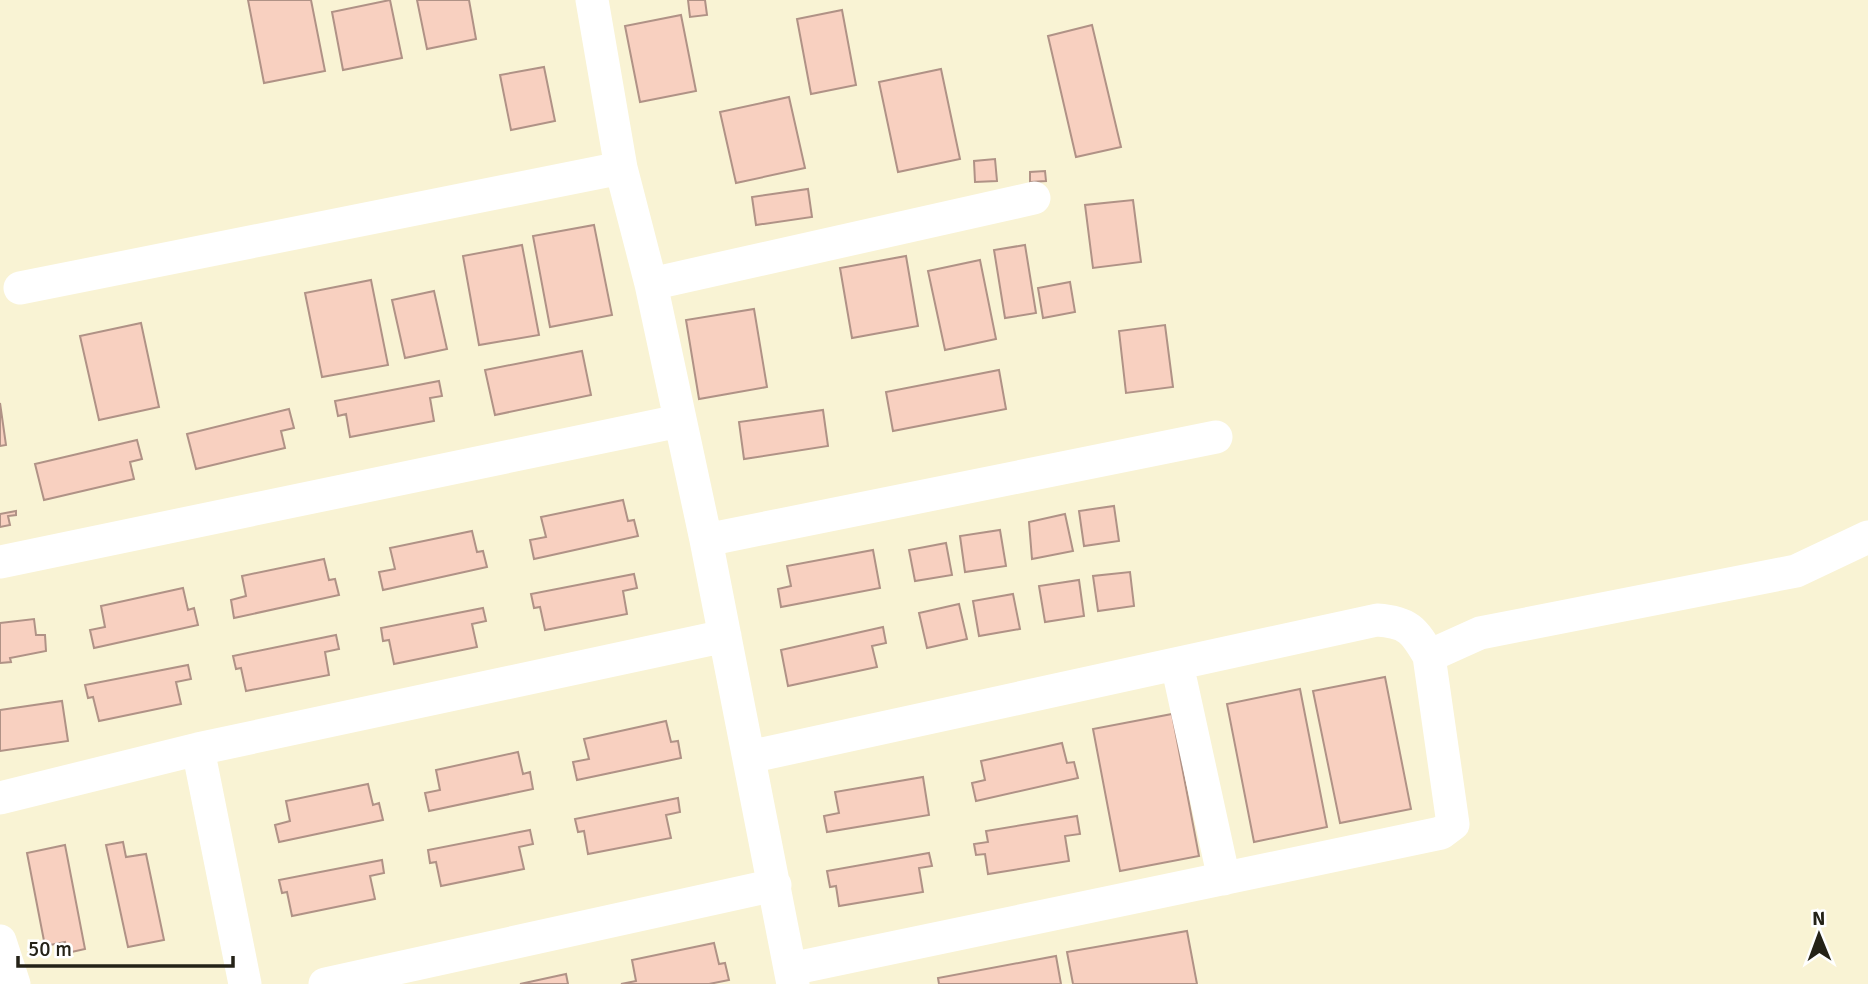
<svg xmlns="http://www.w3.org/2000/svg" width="1868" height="984" font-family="Signika,sans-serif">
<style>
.building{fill:#f8d0c0;stroke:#b09286;stroke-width:2}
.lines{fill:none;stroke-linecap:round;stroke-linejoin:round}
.street{stroke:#fff;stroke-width:33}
</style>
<rect width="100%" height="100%" fill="#f9f3d4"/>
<!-- building -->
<path class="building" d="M248 0H311L325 71 264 83Z
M390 0 402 58 343 70 332 12Z
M417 0H469L476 39 427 49Z
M688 0H705L707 15 690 17Z
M842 10 856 85 811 94 797 19Z
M681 15 696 91 640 102 625 26Z
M1092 25 1121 147 1076 157 1048 36Z
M544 67 555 121 511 130 500 75Z
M941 69 960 159 898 172 879 82Z
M789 97 805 168 736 183 720 112Z
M995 159 997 181 975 182 974 161Z
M1045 171 1046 181 1030 182V172Z
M808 189 812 217 756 225 752 197Z
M1133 200 1141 262 1093 268 1085 205Z
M594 225 612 315 550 327 533 236Z
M522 245 539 335 479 345 463 256Z
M1025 245 1036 313 1005 318 994 250Z
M906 256 918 326 852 338 840 268Z
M980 260 996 339 945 350 928 271Z
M371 280 388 365 322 377 305 293Z
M1070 282 1075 312 1043 318 1038 288Z
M434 291 447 349 405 358 392 300Z
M754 309 767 387 699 399 686 320Z
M141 323 159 407 99 420 80 336Z
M1165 325 1173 387 1126 393 1119 331Z
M582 351 591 395 495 415 485 370Z
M999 370 1006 409 893 431 886 392Z
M439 381 442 396 430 398 434 421 350 437 346 414 338 416 335 401Z
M0 403 6 445 0 446Z
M289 409 294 428 281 431 285 448 196 469 187 434Z
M823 410 828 446 744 459 739 422Z
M137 440 142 459 130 462 134 479 44 500 35 464Z
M623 500 628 521 634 520 638 536 534 559 530 540 546 537 541 517Z
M1114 506 1119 541 1084 546 1079 511Z
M16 511V515L8 516 10 525 0 527V514Z
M1065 514 1073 551 1032 559 1029 522Z
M1000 530 1006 566 965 572 960 536Z
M472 531 477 552 483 551 487 567 383 590 379 572 395 569 390 548Z
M946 543 952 575 915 581 909 550Z
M873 550 880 588 781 607 778 589 791 586 787 566Z
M324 559 329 580 335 579 339 595 234 618 231 600 246 596 242 576Z
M1130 572 1134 606 1098 611 1093 576Z
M634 574 637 588 623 591 627 614 545 630 540 607 534 608 531 594Z
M1079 580 1084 616 1045 622 1039 586Z
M183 588 188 610 194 608 198 625 94 648 90 630 105 627 101 606Z
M1013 594 1020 629 979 636 973 601Z
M959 604 967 639 927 648 919 613Z
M483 608 486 621 472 624 477 647 394 664 389 640 383 641 381 628Z
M34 619 36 635H45L46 651 10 658 11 662 0 663V623Z
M883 627 886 643 872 646 877 667 788 686 781 650Z
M336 635 339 649 325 652 329 675 246 691 241 668 236 669 233 656Z
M188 665 191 679 176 682 181 704 99 721 93 697 88 698 85 685Z
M1385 677 1411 809 1340 823 1313 691Z
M1300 689 1327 827 1254 842 1227 704Z
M62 701 68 741 0 751V710Z
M1172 714 1199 856 1120 871 1093 729Z
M666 721 671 742 678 741 681 758 577 780 573 762 589 759 584 739Z
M1062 743 1067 763 1074 762 1078 778 976 801 972 783 985 780 981 761Z
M518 752 523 774 530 772 533 789 429 811 425 793 440 790 436 770Z
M923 777 929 815 827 832 824 816 839 813 835 792Z
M368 784 373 805 379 803 383 820 279 842 275 825 290 821 286 801Z
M678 798 680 812 666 815 671 838 588 854 584 831 578 832 575 819Z
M1077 816 1080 834 1065 836 1069 861 988 874 985 854 976 855 974 844 988 842 986 831Z
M530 830 533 844 519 847 524 869 441 886 436 862 430 863 428 850Z
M123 842 126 857 146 854 164 940 128 947 106 845Z
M65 845 85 949 67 953 65 942 45 946 27 853Z
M929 853 932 866 919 868 923 892 839 906 836 886 830 887 827 871Z
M382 860 384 873 370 876 375 899 292 916 287 892 282 893 279 880Z
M1187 931 1197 984H1073L1067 952Z
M714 943 719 964 725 963 729 980 709 984H621L636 981 632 960Z
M1056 956 1061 984H939L938 978Z
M566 974 568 984H520Z"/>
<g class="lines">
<!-- street -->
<path class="street" d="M592 0 621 168 651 284 706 540 793 984
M651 284 1034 198
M20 288 621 168
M706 540 1216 437
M0 562 679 421
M1429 656 1480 633 1796 571 1868 537
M1177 664 1224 879
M198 749 245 984
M749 757 1377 620C1408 622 1414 630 1429 656L1453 824 1441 833 791 969
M0 798 198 749 725 636
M0 941 14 984
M325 984 775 885"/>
</g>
<!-- north arrow -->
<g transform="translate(1819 935) rotate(359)" stroke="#ffffff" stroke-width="5" paint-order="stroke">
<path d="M0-5L12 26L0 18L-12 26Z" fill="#242217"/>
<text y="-10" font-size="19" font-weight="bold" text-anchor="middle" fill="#242217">N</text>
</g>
<!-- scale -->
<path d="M18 956v10h215v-10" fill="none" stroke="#242217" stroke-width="3.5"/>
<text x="28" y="956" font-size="21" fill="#242217" stroke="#ffffff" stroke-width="5" paint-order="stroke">50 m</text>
</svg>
